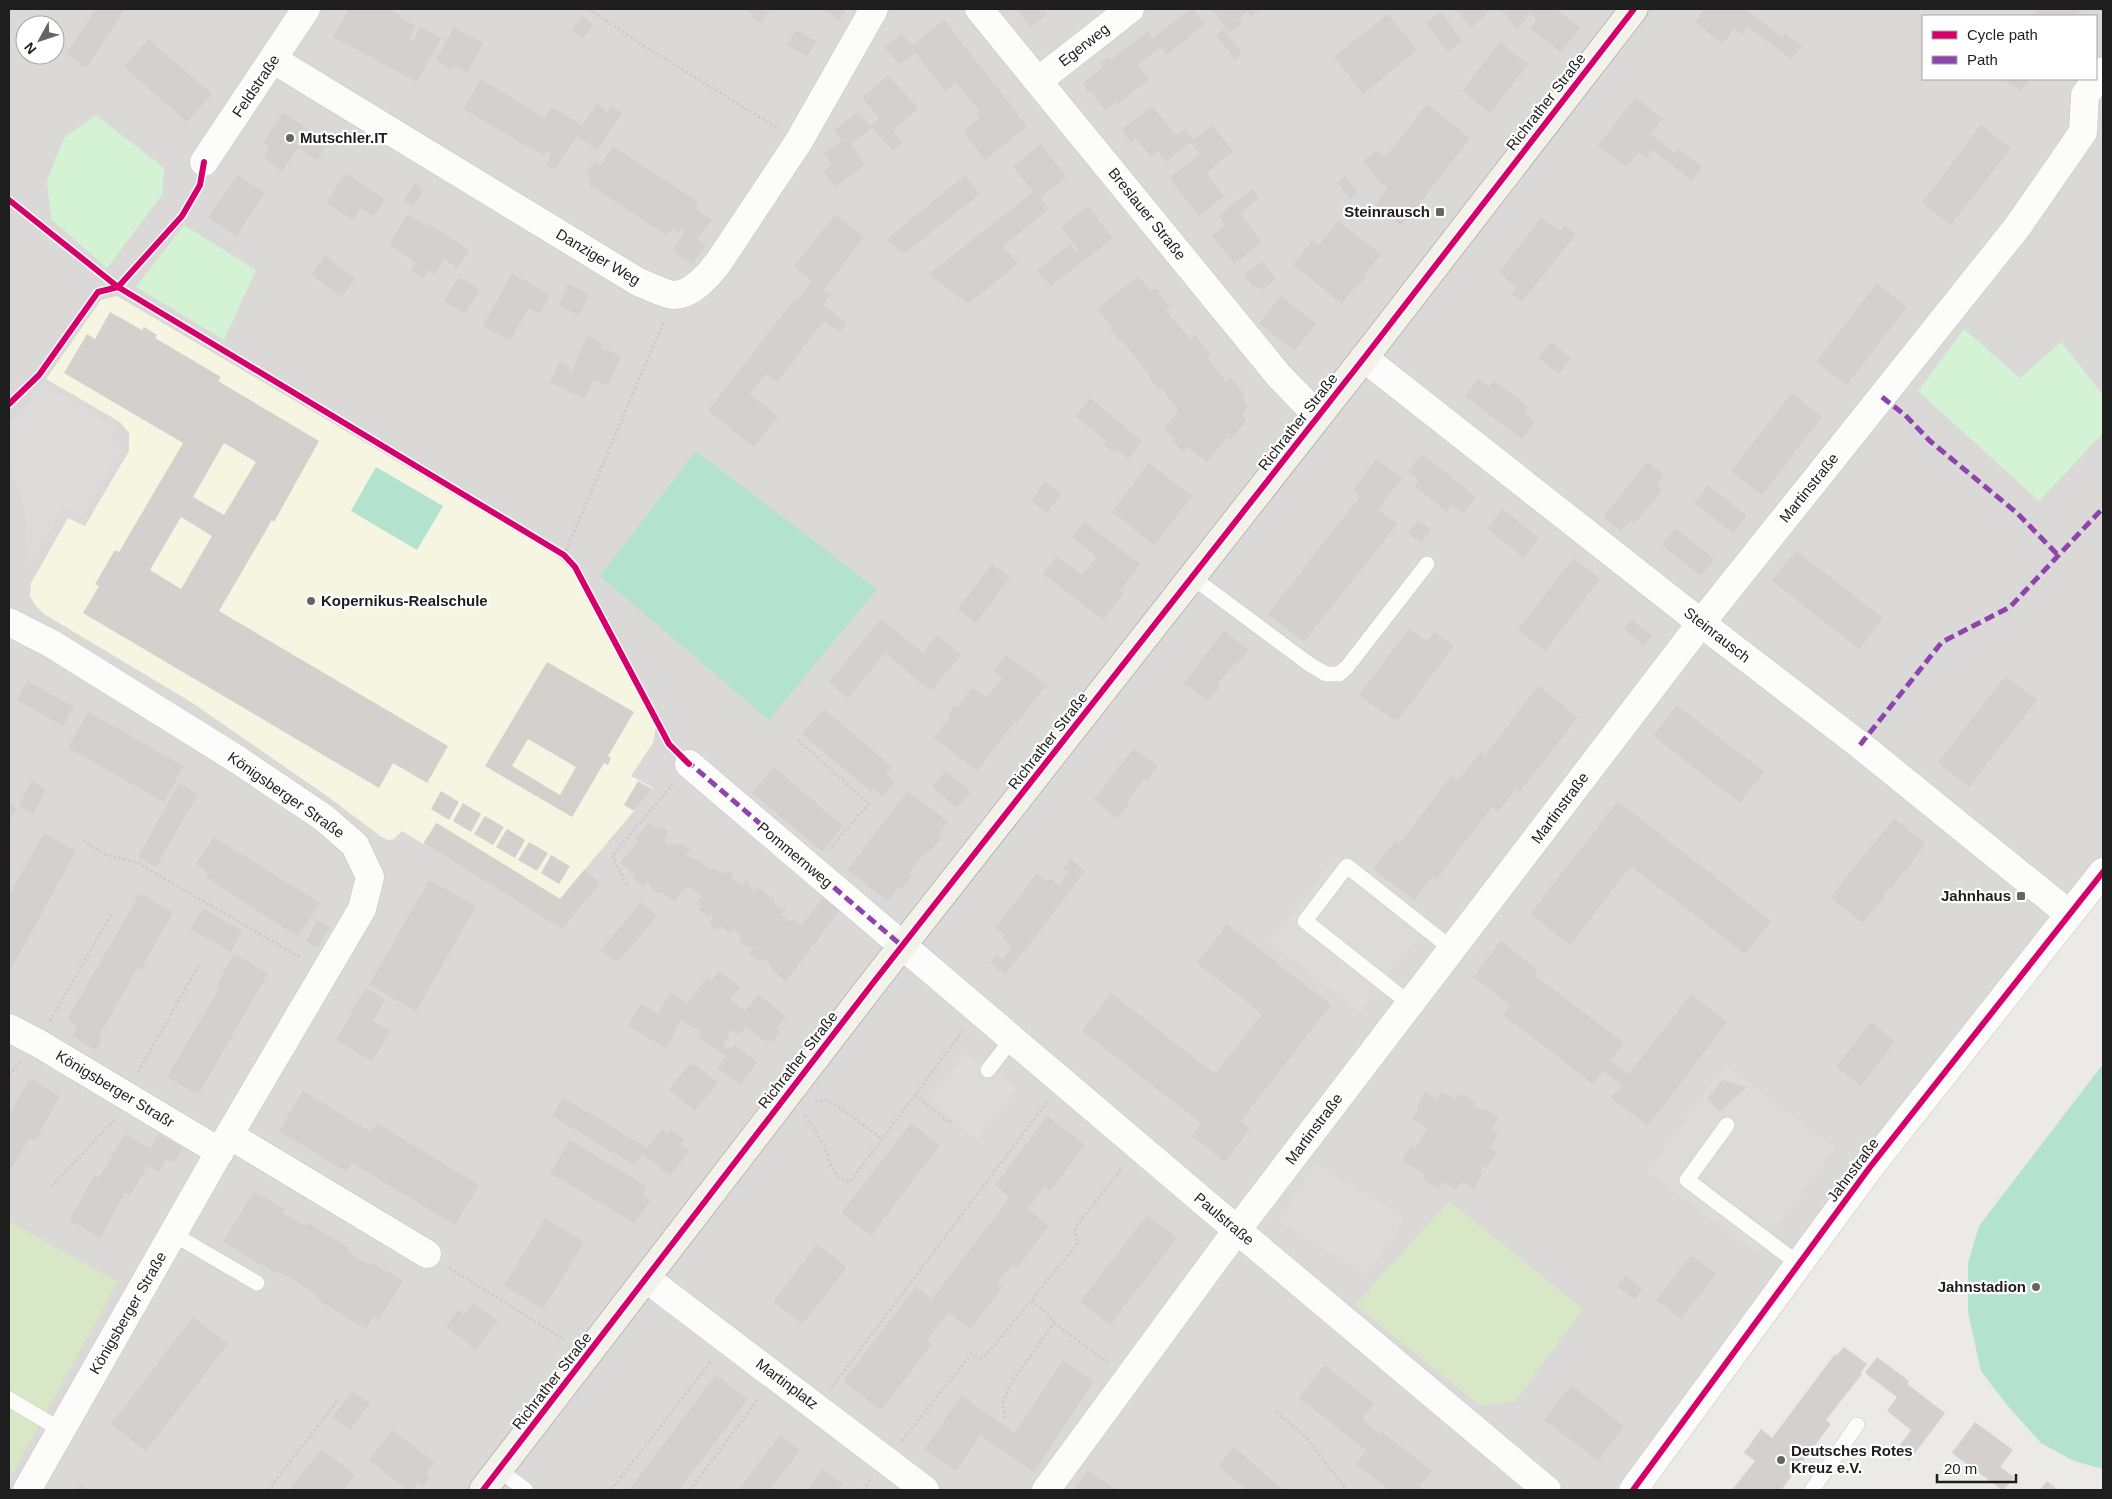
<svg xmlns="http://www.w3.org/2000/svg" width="2112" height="1499" font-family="Helvetica,sans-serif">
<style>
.residential{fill:#dbd9d7;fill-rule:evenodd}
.education{fill:#f6f5e1}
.grass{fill:#d8e8c6}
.park{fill:#d4f2d4}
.pitch{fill:#b3e2ce}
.parking{fill:#dcdbda}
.building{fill:#d3d0cd;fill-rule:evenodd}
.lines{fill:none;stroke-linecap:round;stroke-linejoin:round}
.lane-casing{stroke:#c5c4c2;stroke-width:16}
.street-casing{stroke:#c5c4c2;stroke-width:29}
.secondary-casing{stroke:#93957f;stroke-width:29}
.path{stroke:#d5c9c7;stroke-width:3;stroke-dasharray:2.5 2.5;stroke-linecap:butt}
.lane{stroke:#fcfcfb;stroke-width:15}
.street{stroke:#fcfcfb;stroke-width:28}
.secondary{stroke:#f2f2ea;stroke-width:28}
.quiet{stroke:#8e44ad;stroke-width:5;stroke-dasharray:10 5;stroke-linecap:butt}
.cycleway-casing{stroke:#fff;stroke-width:9}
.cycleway{stroke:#d6006c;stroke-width:6}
.poi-dot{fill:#666564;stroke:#fff;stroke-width:2}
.labels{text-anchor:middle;stroke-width:4.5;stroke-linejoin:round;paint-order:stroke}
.street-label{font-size:15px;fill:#1e1e1e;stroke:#fff}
.poi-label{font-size:15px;font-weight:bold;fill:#1e1e1e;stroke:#fff;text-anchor:start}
</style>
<rect width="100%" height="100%" fill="#eceae6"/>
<!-- residential -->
<path class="residential" d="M9 9H2103V884L1642 1490H9ZM1923 16H2096V79H1923ZM25 25H55V55H25Z"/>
<!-- education -->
<path class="education" d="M117 296 556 555 573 572 656 726 653 743 631 776 653 788 560 899 437 823 423 844 402 831 394 839 388 840 382 837 327 796 191 702 44 614 36 606 30 596 31 583 68 518 85 526 129 451V433L120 422 46 379 101 300Z"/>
<!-- grass -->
<path class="grass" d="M1449 1201 1583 1309 1515 1401 1481 1406 1355 1305Z
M9 1221 118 1282 9 1480Z"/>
<!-- park -->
<path class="park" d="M96 115 164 168 162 195 107 268 51 219 47 180 64 138Z
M184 225 256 270 224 340 136 287Z
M1964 329 2020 378 2061 342 2103 395V433L2039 501 1918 391Z"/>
<!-- pitch -->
<path class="pitch" d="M696 451 877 589 769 720 600 576Z
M376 467 443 506 417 550 351 511Z
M2103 1064V1469L2074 1461 2041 1443 2007 1405 1981 1371 1968 1312V1263L1979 1226Z"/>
<!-- parking -->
<path class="parking" d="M42 382 117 428 109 442 122 449 82 518 63 508 29 568 24 507 9 459V427Z
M1337 854 1428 924 1360 1013 1269 942Z
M965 1052 988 1070 1003 1075 1019 1087 977 1140 929 1101Z
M1725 1065 1836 1148 1758 1254 1646 1172Z
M1315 1163 1404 1216 1389 1244 1366 1275 1278 1222Z"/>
<!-- building -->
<path class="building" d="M96 9H125L86 68 66 54Z
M349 9H389L400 15 399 17 416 26 409 39 413 41 420 27 441 38 417 82 333 37Z
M745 9H770L762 23 751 17 753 14Z
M821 9H846L839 20Z
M1016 9H1042L1047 14 1030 27Z
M1190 9H1193L1205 24 1167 55 1160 47 1138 65 1149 79 1118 104 1116 102 1105 110 1091 91H1086V86L1083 83 1103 67 1100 63 1108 57 1111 60 1148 31 1153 38Z
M1212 9H1261L1251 17 1247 12 1238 19 1242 24 1230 33Z
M1458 9H1488L1490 11 1471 28 1456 10Z
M1501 9H1556L1580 28 1561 52 1530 28 1537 19 1530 14 1517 29Z
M1705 9H1749L1748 11 1782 37 1785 33 1802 46 1791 59 1748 27 1742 35 1734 29 1723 44 1695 22Z
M2037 9H2076L2081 13 2079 16H2031Z
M1441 12 1462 41 1448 52 1426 23Z
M1388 14 1417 50 1363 94 1334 57Z
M582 16 593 24 583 38 572 30Z
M944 20 1027 126 985 160 963 131 980 118 976 113 979 111 956 82 945 91 912 48 914 54 900 64 884 47 900 34V31L912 46Z
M454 27 483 43 467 73 454 66 452 70 437 61V55H439Z
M1224 29 1242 54 1235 60 1216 35Z
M796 30 816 41 807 56 787 45Z
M148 39 212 94 187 122 124 67Z
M1500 42 1528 64 1490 113 1462 91Z
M888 75 918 108 893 131 903 142 893 151 872 128 851 144 865 165 835 187 823 171 832 164 824 153 842 140 834 130 858 112 870 126 880 118 862 98Z
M481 79 545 118 551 107 582 125 597 104 607 112 611 106 622 113 597 150 577 136 554 170 546 165 551 152 548 151 544 156 463 109Z
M2004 79H2030L2020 91Z
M1635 97 1663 119 1651 134 1675 153 1678 148 1703 167 1692 180 1652 150 1646 158 1638 152 1626 167 1598 146Z
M1427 104 1470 138 1402 226 1375 205 1388 188 1378 180 1363 161 1378 150 1385 158Z
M1152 106 1176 136 1185 129 1193 140 1212 125 1233 151 1206 173 1224 196 1199 216 1169 178 1200 154 1190 142 1166 162 1158 151 1151 157 1136 138 1131 142 1121 130Z
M283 112 328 142 317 160 298 148 282 171 263 158 269 148 263 143Z
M1981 125 2011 148 1951 225 1922 203Z
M1041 144 1066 177 1040 198 1049 209 1003 246 1018 264 968 304 929 274 1033 192 1013 166Z
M613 146 699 202 695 208 712 220 697 239 706 245 692 264 672 251 685 231 681 228 679 233 672 228 667 236 588 184 592 178 586 174 595 161 601 165Z
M346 173 385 199 374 216 361 208 353 220 326 203Z
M238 175 265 193 236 236 208 217Z
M965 175 980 194 904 254 886 240Z
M1345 176 1358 193 1350 200 1337 183Z
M415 183 424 189 413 207 403 201Z
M1252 189 1259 198 1240 213 1262 242 1234 264 1212 236 1225 225 1218 216Z
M1088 206 1113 238 1051 286 1037 270 1070 244 1077 253 1080 251 1061 227Z
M408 214 427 226 429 224 469 250 458 268 444 259 435 275 428 270 423 279 411 271 416 263 389 244Z
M835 214 864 237 824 290 831 295 823 305 847 323 840 332 824 321 777 382 766 374 750 394 778 416 754 447 708 411 795 298 797 300 812 281 794 267Z
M1541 218 1561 230 1565 225 1576 234 1522 302 1511 294 1516 288 1499 272Z
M1338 221 1381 254 1365 274 1367 275 1359 285 1357 284 1342 304 1293 265 1312 240 1319 245Z
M325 256 355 278 342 297 311 275Z
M1262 261 1276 279 1263 289 1252 286 1244 275Z
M512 273 550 295 540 314 528 308 510 341 483 326Z
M1138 276 1151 291 1155 288 1170 307 1166 310 1190 339 1195 335 1211 355 1207 358 1226 382 1231 378 1245 396 1242 399 1248 406 1242 415 1247 419 1231 440 1227 437 1208 462 1187 447 1184 451 1172 442 1175 438 1164 430 1178 410 1161 388 1158 389 1149 377 1150 376 1121 339 1119 341 1110 329 1112 327 1097 309Z
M459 277 480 290 465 314 444 301Z
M1877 283 1907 307 1847 385 1816 362Z
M568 284 589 294 580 315 559 306Z
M1281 296 1316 324 1294 351 1259 323Z
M110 312 142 330 144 327 157 335 155 338 221 377 218 381 319 441 274 522 272 520 219 611 448 746 427 783 393 763 379 788 83 613 99 586 95 584 115 550 119 552 183 443 64 373 87 334 95 339ZM224 443 256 462 224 515 193 497ZM181 517 212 536 181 589 150 570Z
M587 336 603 343 601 348 621 356 608 386 593 380 585 398 550 383 560 361 570 366 568 369 572 371Z
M1551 342 1571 358 1559 374 1538 358Z
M1478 378 1489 387 1494 380 1529 407 1524 413 1535 422 1522 439 1465 396Z
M1792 393 1822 417 1762 495 1731 471Z
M1090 398 1142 441 1128 459 1117 450 1115 453 1103 444 1106 441 1076 416Z
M1422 454 1476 497 1463 514 1452 505 1447 512 1414 486 1419 480 1408 471Z
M1376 459 1402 478 1378 510 1397 524 1304 642 1268 614 1360 496 1353 490Z
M1647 462 1664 475 1656 486 1662 490 1635 524 1630 520 1621 531 1603 517Z
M1149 463 1192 496 1154 545 1112 512Z
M1045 481 1062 494 1047 513 1031 500Z
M1708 485 1747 516 1733 533 1694 503Z
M1502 509 1539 538 1524 558 1487 529Z
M1418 520 1431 530 1421 543 1408 533Z
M1084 522 1140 564 1120 591 1124 593 1103 620 1043 574 1057 556 1082 575 1097 557 1072 537Z
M1675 528 1714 559 1701 576 1662 545Z
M1796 551 1883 618 1859 649 1772 581Z
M1573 558 1600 579 1545 651 1518 630Z
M992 564 1010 577 976 623 958 609Z
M881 619 923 653 937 635 961 655 931 691 885 653 848 698 829 682Z
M1632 619 1652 636 1644 646 1624 629Z
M1409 629 1427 642 1435 632 1454 646 1397 722 1359 695Z
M1224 631 1249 650 1237 664 1235 663 1217 685 1220 687 1208 701 1184 683Z
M1006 655 1048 686 1047 688 1045 686 1018 721 1019 724 1015 721 977 771 934 738 951 716 948 714 955 705 958 707 972 688 987 697 1002 678 993 671Z
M547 662 634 712 608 756 611 758 608 765 604 763 572 817 485 766ZM528 739 576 767 560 795 512 766Z
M2005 676 2037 700 1969 787 1938 763Z
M27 681 74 707 63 726 17 700Z
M1538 686 1578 717 1520 792 1516 789 1498 812 1492 807 1436 880 1432 877 1414 900 1373 869 1396 840 1400 843 1452 775 1459 780 1481 751 1485 755Z
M1677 705 1764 772 1740 803 1653 736Z
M824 709 892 767 886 774 895 782 883 796 874 789 871 792 802 734Z
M88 712 184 766 164 802 68 748Z
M1134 748 1158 766 1147 781 1144 779 1127 802 1129 803 1118 818 1093 800Z
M774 767 843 826 822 851 752 793Z
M946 771 971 792 957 808 932 787Z
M32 781 46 790 33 814 19 805Z
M638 781 652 789 634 811 624 805Z
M179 783 198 794 156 867 138 857Z
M441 791 459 802 449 820 431 809Z
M908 791 948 822 938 836 941 838 930 852 927 850 909 873 912 876 902 889 899 887 888 901 847 870Z
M1618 801 1771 921 1745 954 1631 866 1570 945 1530 914Z
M9 803 17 808 9 823Z
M463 803 481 814 471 832 453 821Z
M485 816 504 827 493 845 474 834Z
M1894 819 1925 843 1906 871 1904 870 1898 878 1899 879 1891 889 1889 888 1883 896 1885 897 1862 923 1831 898 1845 878Z
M436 823 560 899 584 870 600 883 562 929 424 843Z
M649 823 654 827H662L667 831 665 843 669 846 682 843 690 850 686 854 692 859H697L712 870 713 868 721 873 732 872V879H734L742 885 747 879 749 880 746 883 754 890 759 888 774 899V904L782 910 784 907 786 908 781 915 789 921 794 920 802 925 823 897 840 910 786 981 770 968 771 965 764 959 758 961 749 954 754 948 750 946 749 948 740 941 741 935 733 929 730 933 722 927 716 929 709 923 714 916 711 913 708 917 700 911V906L696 904 702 897 687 886 674 901 663 893H657L650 887 651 884 648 882 643 887 633 879 634 874 620 863 638 842 635 839Z
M507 829 525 840 515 858 496 847Z
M44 833 76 851 9 973V896Z
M214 837 320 903 298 937 206 877 209 873 196 864Z
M529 842 548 853 537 871 518 860Z
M551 855 570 866 559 884 541 873Z
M1070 859 1085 871 1025 951 1024 950 1005 975 990 963 996 955 1003 959 1012 946 1003 939 1005 935 995 928 1037 873 1047 881 1049 878 1059 885 1069 872 1063 868Z
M429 880 476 906 416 1011 369 985Z
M140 893 173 912 140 971 137 969 98 1037 102 1039 96 1050 72 1036 78 1026 67 1020Z
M641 902 657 916 618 962 600 951Z
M203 908 242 931 231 952 190 929Z
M317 921 330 927 318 948 306 941Z
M1227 924 1331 1005 1241 1121 1250 1128 1225 1162 1192 1136 1201 1123 1082 1031 1111 993 1215 1074 1262 1014 1197 963Z
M1501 941 1538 970 1534 975 1624 1043 1611 1060 1629 1074 1691 994 1727 1022 1648 1126 1611 1098 1622 1085 1603 1071 1593 1084 1503 1015 1510 1005 1473 977Z
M234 954 268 973 198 1095 167 1077 220 987 217 985Z
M719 971 740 987 730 999 745 1011 758 994 786 1016 776 1029 780 1032 771 1043 768 1040 766 1042 746 1027 739 1035 732 1030 723 1044 731 1050 735 1045 757 1062 740 1085 717 1068 726 1056 698 1038 701 1032 681 1020 666 1048 628 1026 641 1004 658 1014 670 993 688 1003 707 977 712 980Z
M366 988 385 1000 373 1021 390 1031 372 1061 336 1040 354 1010 352 1009Z
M1871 1022 1895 1041 1861 1086 1836 1067Z
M691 1062 718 1082 695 1111 669 1090Z
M30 1078 60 1096 35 1141 29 1138 9 1174V1115Z
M1722 1080 1747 1087 1720 1111 1707 1099Z
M303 1091 371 1132 377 1123 479 1185 455 1225 352 1163 347 1172 279 1131Z
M1425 1092 1437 1099 1441 1092 1456 1100 1460 1093 1475 1102 1473 1105 1483 1111 1484 1108 1499 1117 1492 1129 1498 1133 1490 1148 1497 1152 1488 1167 1484 1165 1480 1173 1482 1175 1474 1189 1461 1182 1456 1190 1443 1182 1439 1189 1422 1179 1425 1174 1402 1161 1411 1145 1416 1148 1428 1128 1412 1119 1419 1108 1417 1107Z
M563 1097 647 1148 662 1129 668 1134 671 1130 684 1140 681 1144 689 1151 670 1176 643 1154 634 1165 552 1116Z
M1047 1116 1085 1145 1050 1191 1044 1187 1027 1209 1049 1226 1017 1268 1012 1265 997 1283 1003 1287 970 1329 948 1312 927 1340 932 1344 881 1410 843 1381 916 1287 932 1299 1010 1197 995 1185Z
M911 1123 940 1145 871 1236 841 1213Z
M125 1134 150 1149 158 1134 183 1148 174 1163 166 1159 159 1172 148 1165 130 1196 125 1193 100 1238 69 1220 94 1176 99 1178Z
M570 1140 647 1187 642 1195 651 1200 634 1223 550 1173Z
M254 1191 285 1210 283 1213 305 1226 307 1222 349 1248 347 1251 369 1265 371 1262 403 1281 379 1320 373 1317 366 1329 316 1299 318 1295 278 1271 277 1274 223 1242Z
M1147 1215 1177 1238 1110 1325 1080 1302Z
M545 1218 584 1242 543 1309 504 1286Z
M817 1244 847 1267 803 1324 773 1302Z
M1691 1255 1716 1274 1681 1319 1656 1300Z
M1625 1275 1643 1288 1635 1299 1617 1286Z
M474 1303 498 1321 476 1350 446 1327 458 1310 464 1315Z
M193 1317 228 1344 146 1451 111 1424Z
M1844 1347 1867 1364 1860 1373 1862 1374 1826 1420 1831 1424 1781 1490H1732L1755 1461 1744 1453 1761 1429 1772 1438 1835 1354 1837 1355Z
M1877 1357 1909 1381 1907 1384 1945 1413 1909 1461 1896 1451 1911 1430 1887 1411 1897 1397 1865 1373Z
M1063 1360 1094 1381 1034 1472 980 1435 956 1471 924 1450 961 1395 1015 1433Z
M1325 1365 1374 1404 1362 1419 1380 1434 1382 1432 1432 1471 1419 1486 1424 1490H1390L1356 1464 1367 1451 1299 1398Z
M716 1375 748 1399 679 1490H629Z
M1571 1385 1624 1426 1598 1461 1544 1420Z
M352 1392 370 1403 350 1430 332 1417Z
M1975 1422 2013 1450 2000 1467 2014 1477 2004 1490H2002L1952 1453Z
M393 1430 434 1462 426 1473 430 1477 423 1487 418 1483 412 1490H407L369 1460Z
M780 1435 800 1450 789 1465 769 1490H738Z
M1234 1447 1272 1480 1284 1490H1247L1218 1466Z
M321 1449 355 1475 343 1490H289Z
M823 1469 843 1484 839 1490H807Z
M1088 1470 1117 1490H1073Z
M2047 1481 2058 1490H2040Z
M81 1484 89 1490H76Z"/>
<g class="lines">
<defs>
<path id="lane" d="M1192 577 1309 664 1326 674H1339L1347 667 1427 564
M1410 1004 1305 921 1347 866 1452 949
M988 1070 1012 1039
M1727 1125 1687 1180 1799 1264
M173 1234 257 1283
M9 1399 61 1430
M499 1470 526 1490
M1812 1490 1857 1425"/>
<path id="street" d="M979 9 1279 376 1318 416
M274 60 640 283C650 286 663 294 674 295 692 295 711 273 720 260L799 141 874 9
M1038 81 1130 9
M204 162 306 9
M1364 358 1701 623 1860 745 2069 914
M9 622 52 644 238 760 324 818 355 845 370 877 362 909 229 1135 27 1490
M689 764 1237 1230 1547 1490
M9 1028 38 1043 220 1152
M229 1135 427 1254
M647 1279 925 1490
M1046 1490 1237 1230 1701 623 2018 226 2083 132 2085 95 2103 71
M1633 1490 1870 1167 2103 872"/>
<path id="secondary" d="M483 1490 873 983 1364 358 1634 9"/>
</defs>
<!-- lane casing -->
<use href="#lane" class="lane-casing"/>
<!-- street casing -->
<use href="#street" class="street-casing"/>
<!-- secondary casing -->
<use href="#secondary" class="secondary-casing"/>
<!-- path -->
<path class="path" d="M589 9 641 44 777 128
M564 555 664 321
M798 740 869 804 829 849
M83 840 104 854 136 862 301 958
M9 850 10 847
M627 885 612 856 673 784
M50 1021 112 913
M138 1072 200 963
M9 1075 20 1062
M915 1095 949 1123 952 1119
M815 1102 827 1100 845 1111 882 1139
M805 1115 824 1145 831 1166 839 1178 850 1182 963 1031
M51 1187 114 1120
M449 1268 565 1340
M1054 1323 1108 1363
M832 1387 1047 1102
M1276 1412 1305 1436 1347 1490
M1005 1418 1003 1401 1013 1380 1054 1323 1047 1313 1031 1300
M902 1441 971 1354 980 1358 987 1354 1078 1243 1075 1233 1076 1226 1123 1167
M268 1490 338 1400
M611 1490 712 1360
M690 1490 759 1398
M863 1490 870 1480"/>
<!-- lane -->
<use href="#lane" class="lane"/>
<!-- street -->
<use href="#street" class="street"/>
<!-- secondary -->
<use href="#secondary" class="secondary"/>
<!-- quiet -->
<path class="quiet" d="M1882 397 1905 415 1930 441 2017 513 2058 555
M1860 745 1942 642 2010 607 2103 508
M686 760 902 946"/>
<defs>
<path id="cycleway" d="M9 200 118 287 564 555 575 567 669 744 689 764
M9 404 39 375 98 292 118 287 182 216 200 185 204 162
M483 1490 873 983 1364 358 1634 9
M1633 1490 1870 1167 2103 872"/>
</defs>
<!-- cycleway casing -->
<use href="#cycleway" class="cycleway-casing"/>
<!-- cycleway -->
<use href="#cycleway" class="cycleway"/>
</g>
<!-- markers -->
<g class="poi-dot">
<circle cx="290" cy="138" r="5"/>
<rect x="1435" y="207" width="10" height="10" rx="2.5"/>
<circle cx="311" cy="601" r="5"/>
<rect x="2016" y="891" width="10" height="10" rx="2.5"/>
<circle cx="2036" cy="1287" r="5"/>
<circle cx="1781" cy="1460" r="5"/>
</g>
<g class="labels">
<!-- street labels -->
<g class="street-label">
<text transform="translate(1084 45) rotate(-38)" y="5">Egerweg</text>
<text transform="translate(256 86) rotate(-56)" y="5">Feldstraße</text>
<text transform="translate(1546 102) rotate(-52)" y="5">Richrather Straße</text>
<text transform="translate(1147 214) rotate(51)" y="5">Breslauer Straße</text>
<text transform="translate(598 257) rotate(31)" y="5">Danziger Weg</text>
<text transform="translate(1298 422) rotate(-52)" y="5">Richrather Straße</text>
<text transform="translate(1809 488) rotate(-51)" y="5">Martinstraße</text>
<text transform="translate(1717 635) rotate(38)" y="5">Steinrausch</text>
<text transform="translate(1048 741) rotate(-52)" y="5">Richrather Straße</text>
<text transform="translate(286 795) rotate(35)" y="5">Königsberger Straße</text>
<text transform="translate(1560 808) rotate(-53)" y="5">Martinstraße</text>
<text transform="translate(795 855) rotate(40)" y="5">Pommernweg</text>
<text transform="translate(798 1060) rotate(-52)" y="5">Richrather Straße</text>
<text transform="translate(115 1089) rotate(31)" y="5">Königsberger Straßr</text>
<text transform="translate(1314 1129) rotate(-53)" y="5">Martinstraße</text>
<text transform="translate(1853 1170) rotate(-53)" y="5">Jahnstraße</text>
<text transform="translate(1224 1219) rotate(40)" y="5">Paulstraße</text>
<text transform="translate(128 1313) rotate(-60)" y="5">Königsberger Straße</text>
<text transform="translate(552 1381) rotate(-52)" y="5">Richrather Straße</text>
<text transform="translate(787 1384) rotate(37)" y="5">Martinplatz</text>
</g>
<!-- poi labels -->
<g class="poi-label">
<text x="300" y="143">Mutschler.IT</text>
<text x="1430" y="217" text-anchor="end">Steinrausch</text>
<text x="321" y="606">Kopernikus-Realschule</text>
<text x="2011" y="901" text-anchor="end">Jahnhaus</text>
<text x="2026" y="1292" text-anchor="end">Jahnstadion</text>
<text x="1791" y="1456">Deutsches Rotes<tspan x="1791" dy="17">Kreuz e.V.</tspan></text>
</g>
</g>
<!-- border -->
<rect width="2112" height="1499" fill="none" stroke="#1e1e1e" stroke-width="20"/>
<!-- legend -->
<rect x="1922" y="15" width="175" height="65" fill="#ffffff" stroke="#a5a5a5"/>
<rect x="1932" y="31" width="25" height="8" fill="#d6006c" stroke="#a5a5a5"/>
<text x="1967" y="40" font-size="15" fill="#1e1e1e">Cycle path</text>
<rect x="1932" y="56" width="25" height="8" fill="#8e44ad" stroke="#a5a5a5"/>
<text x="1967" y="65" font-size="15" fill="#1e1e1e">Path</text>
<!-- north arrow -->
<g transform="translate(40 40) rotate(230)"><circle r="24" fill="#ffffff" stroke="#a5a5a5"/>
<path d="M0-4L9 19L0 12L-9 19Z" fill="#666564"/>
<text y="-8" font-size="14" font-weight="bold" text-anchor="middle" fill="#1e1e1e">N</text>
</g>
<!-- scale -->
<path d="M1937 1474v8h79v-8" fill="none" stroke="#1e1e1e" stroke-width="2.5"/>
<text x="1944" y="1474" font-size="15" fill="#1e1e1e" stroke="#ffffff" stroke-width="4" paint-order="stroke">20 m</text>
</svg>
